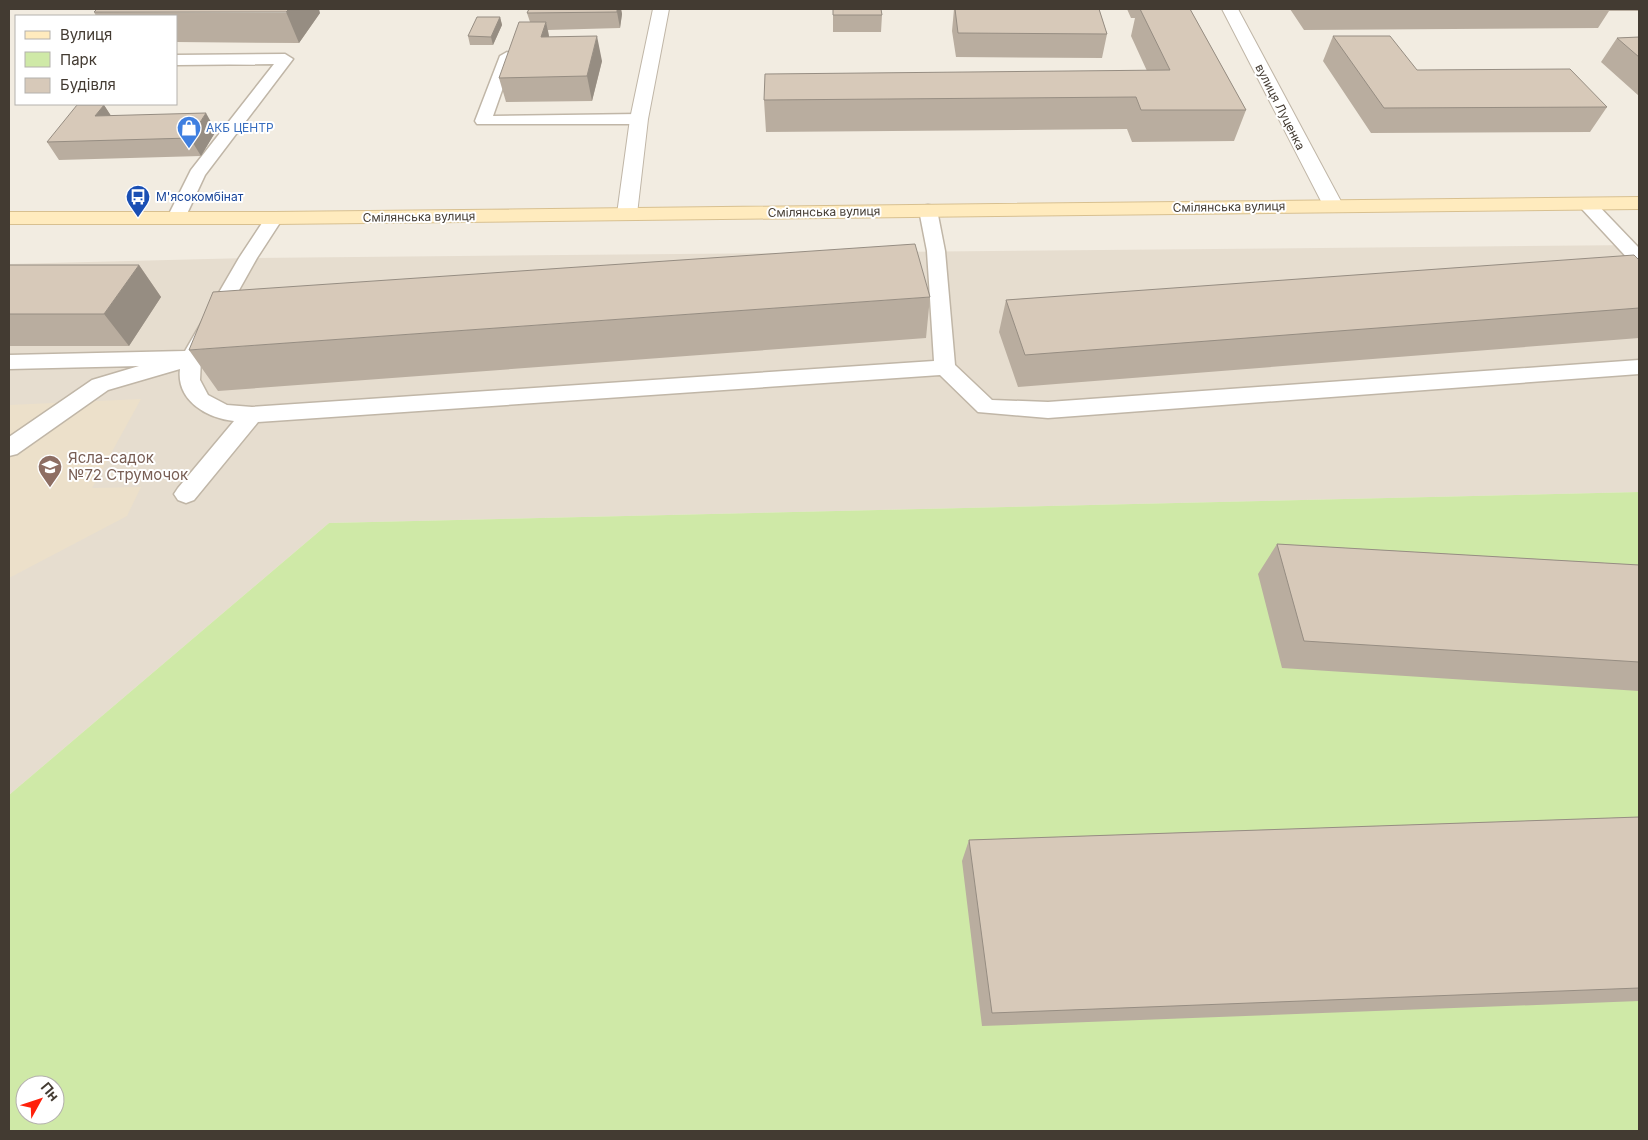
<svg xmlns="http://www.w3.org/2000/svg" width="1648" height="1140" font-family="Inter,sans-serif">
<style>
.residential{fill:#e6ddcf}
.education{fill:#ece0ca}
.green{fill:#cfe9a7;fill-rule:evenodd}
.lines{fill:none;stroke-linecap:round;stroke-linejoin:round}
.service-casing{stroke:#c0b6a7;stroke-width:3}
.minor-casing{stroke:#c0b6a7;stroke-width:2}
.secondary-casing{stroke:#d8c090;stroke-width:2}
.service{fill:#fff;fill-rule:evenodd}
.minor{fill:#fff;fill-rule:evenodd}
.secondary{fill:#ffebbe;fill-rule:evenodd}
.wall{fill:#b9ad9f}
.shaded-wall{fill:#968d82}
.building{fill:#d7c9b9;stroke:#968d82}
.labels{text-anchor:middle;stroke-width:4;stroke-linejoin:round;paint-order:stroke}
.far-street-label{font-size:12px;fill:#433b32;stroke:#fff}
.far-shop-label{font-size:12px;fill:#366cbe;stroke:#fff;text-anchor:start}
.far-transit-label{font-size:12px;fill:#164399;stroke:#fff;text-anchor:start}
.education-label{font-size:15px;fill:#785e54;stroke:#fff;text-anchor:start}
</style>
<rect width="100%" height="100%" fill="#f2ece1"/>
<!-- residential -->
<path class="residential" d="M1639 245V492L329 523 9 795V264L248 258Z"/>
<!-- education -->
<path class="education" d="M141 399 92 488 141 487 127 516 9 578V405Z"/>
<!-- green -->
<path class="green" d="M1639 492V1131H9V795L329 523ZM25 1085H55V1115H25Z"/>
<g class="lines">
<defs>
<path id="service" d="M507 52 514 56 493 116 639 114 647 119 639 124H477L475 121 500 56Z
M285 54 293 59 205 175 185 218 182 222H170L167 218 191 170 274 64 176 65V55Z
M1587 199 1593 200 1639 248V265L1632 263 1581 208 1578 204 1581 200Z
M928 205 934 206 937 210 945 251 955 365 992 400 1048 402 1639 360V374L1048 418 978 412 940 375 258 422 194 500 186 503 178 500 174 494 178 488 234 421C206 418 176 400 180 369L108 390 17 454 9 456V437L92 380 139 366 9 369V355L185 351 239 258 268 214H280L283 218 257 258 201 358 200 380 208 395 227 405 252 407 934 361 927 251 919 210 922 206Z"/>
<path id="minor" d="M653 9H669L648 119 637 214 634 218H620L617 214 630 119Z
M1222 9H1238L1343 205 1340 209H1326L1323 205Z"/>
<path id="secondary" d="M1639 197V209L274 224H9V212H274Z"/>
</defs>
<!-- service casing -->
<use href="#service" class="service-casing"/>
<!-- minor casing -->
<use href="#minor" class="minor-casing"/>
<!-- secondary casing -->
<use href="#secondary" class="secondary-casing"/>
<!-- service -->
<use href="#service" class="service"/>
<!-- minor -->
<use href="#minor" class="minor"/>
<!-- secondary -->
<use href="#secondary" class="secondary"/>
</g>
<!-- wall -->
<path class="wall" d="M529 9H621L622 14 620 28 548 30 549 37 602 61 592 101 506 102 499 78 530 22 527 13Z
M833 9 882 15 881 32H833Z
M903 9H1099L1107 34 1102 58 956 57 952 31 954 9Z
M1127 9H1190L1246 110 1234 141 1132 142 1127 129 766 132 764 100 1147 71 1131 36 1135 18H1131Z
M1290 9H1639V11H1609L1598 28 1304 30Z
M94 12 320 13 299 43 176 42V16H96Z
M500 17 502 25 493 45H470L468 36Z
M1333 36 1417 70 1607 107 1590 132 1371 133 1323 61Z
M1639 37V96L1601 62 1617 38Z
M104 105 111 116 216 131 201 156 59 160 47 142Z
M1639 260V338L1018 387 999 332 1006 300Z
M9 265H139L161 297 129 346H9Z
M930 297 926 338 218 391 189 350Z
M1277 544 1639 565V691L1282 668 1258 574Z
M1639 817V1001L982 1026 962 861 969 840Z"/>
<!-- shaded-wall -->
<path class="shaded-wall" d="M289 9H319L320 13 299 43 286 12Z
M617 9H621L622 14 620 28 617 12Z
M500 17 502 25 493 45 491 37Z
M546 22 551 46 541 37Z
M597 36 602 61 592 101 587 76Z
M104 105 115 122 95 116Z
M206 113 216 131 201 156 190 138Z
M139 265 161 297 129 346 104 314Z"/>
<!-- building -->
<path class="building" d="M97 9H289L286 12H94Z
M529 9H617V12L527 13Z
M833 9H881L882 15H833Z
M955 9H1099L1107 34 958 33Z
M1140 9H1190L1246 110H1141L1136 97 764 100 765 74 1170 70Z
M477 17H500L491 37 468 36Z
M519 22H546L541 37 597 36 587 76 499 78Z
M1333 36H1390L1417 70 1570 69 1607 107 1384 108Z
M1639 37V57L1617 38Z
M77 105H104L95 116 206 113 190 138 47 142Z
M915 244 930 297 189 350 213 292Z
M1634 255 1639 260V308L1025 355 1006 300Z
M9 265H139L104 314H9Z
M1277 544 1639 565V662L1304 641Z
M1639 817V988L992 1013 969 840Z"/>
<!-- icons -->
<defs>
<symbol id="shop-pin" viewBox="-11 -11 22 30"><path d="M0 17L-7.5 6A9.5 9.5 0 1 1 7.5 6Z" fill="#3f7fe0" stroke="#fff"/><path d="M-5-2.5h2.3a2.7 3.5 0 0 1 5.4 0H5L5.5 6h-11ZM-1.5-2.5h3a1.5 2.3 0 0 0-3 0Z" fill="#fff"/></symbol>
<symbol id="bus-pin" viewBox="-11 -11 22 30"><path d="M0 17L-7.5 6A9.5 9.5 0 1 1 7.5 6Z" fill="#1a4fb4" stroke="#fff"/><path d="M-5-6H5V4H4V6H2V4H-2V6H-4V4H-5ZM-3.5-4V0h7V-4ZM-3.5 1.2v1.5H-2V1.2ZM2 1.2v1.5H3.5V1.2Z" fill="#fff"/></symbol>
<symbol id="school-pin" viewBox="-11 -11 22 30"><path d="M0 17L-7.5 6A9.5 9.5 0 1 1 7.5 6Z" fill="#8d6e63" stroke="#fff"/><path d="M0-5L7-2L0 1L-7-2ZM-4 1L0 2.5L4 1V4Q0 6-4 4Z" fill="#fff"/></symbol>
</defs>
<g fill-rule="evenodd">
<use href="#shop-pin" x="175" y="114" width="28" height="38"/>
<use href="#bus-pin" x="124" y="183" width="28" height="38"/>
<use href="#school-pin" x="36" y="453" width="28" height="38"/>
</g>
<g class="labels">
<!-- far-street labels -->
<g class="far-street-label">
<text transform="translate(1280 107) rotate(63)" y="4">вулиця Луценка</text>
<text transform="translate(1229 207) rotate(-1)" y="4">Смілянська вулиця</text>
<text transform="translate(824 212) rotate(-1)" y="4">Смілянська вулиця</text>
<text transform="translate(419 217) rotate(-1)" y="4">Смілянська вулиця</text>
</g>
<!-- far-shop labels -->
<g class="far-shop-label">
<text x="206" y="132">АКБ ЦЕНТР</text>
</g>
<!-- far-transit labels -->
<g class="far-transit-label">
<text x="156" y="201">М'ясокомбінат</text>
</g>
<!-- education labels -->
<g class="education-label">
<text x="68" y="463">Ясла-садок<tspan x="68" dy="17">№72 Струмочок</tspan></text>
</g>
</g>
<!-- border -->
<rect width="1648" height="1140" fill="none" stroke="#433b32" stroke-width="20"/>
<!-- legend -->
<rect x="15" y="15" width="162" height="90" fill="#ffffff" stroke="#b4b1ad"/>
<rect x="25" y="31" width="25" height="8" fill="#ffebbe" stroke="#b4b1ad"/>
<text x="60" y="40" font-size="15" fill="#433b32">Вулиця</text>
<rect x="25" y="52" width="25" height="15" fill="#cfe9a7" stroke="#b4b1ad"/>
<text x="60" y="65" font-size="15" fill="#433b32">Парк</text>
<rect x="25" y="78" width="25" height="15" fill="#d7c9b9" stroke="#b4b1ad"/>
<text x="60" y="90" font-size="15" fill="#433b32">Будівля</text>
<!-- north arrow -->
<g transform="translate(40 1100) rotate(50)"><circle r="24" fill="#ffffff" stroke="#b4b1ad"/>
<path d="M0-4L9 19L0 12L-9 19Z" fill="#ff210b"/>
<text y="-8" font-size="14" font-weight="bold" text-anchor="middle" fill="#433b32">Пн</text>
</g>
</svg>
